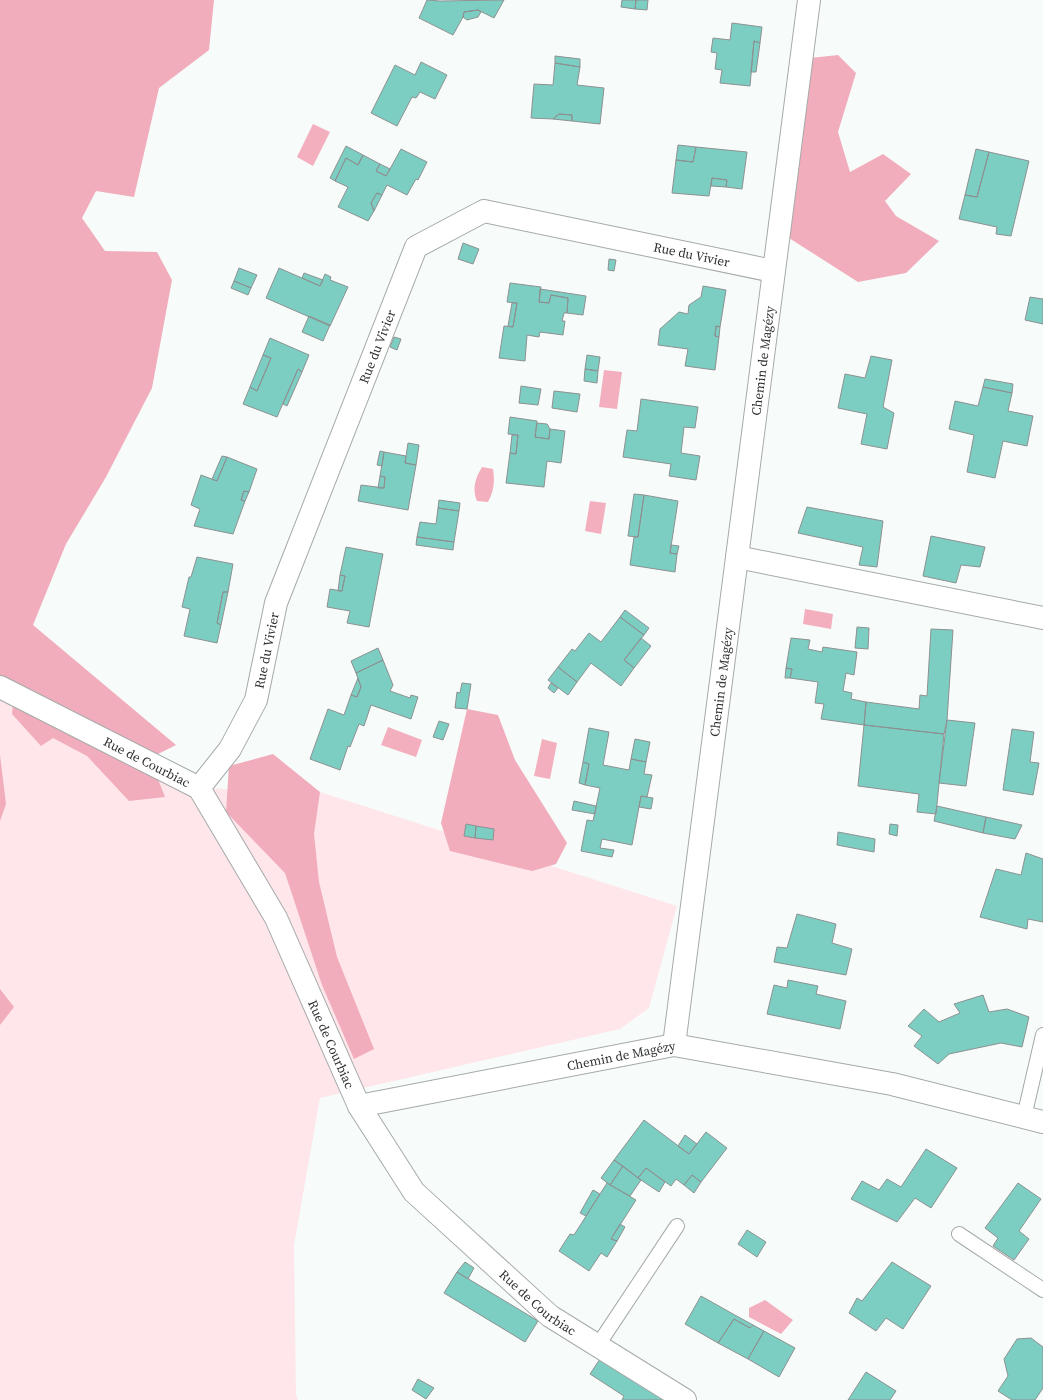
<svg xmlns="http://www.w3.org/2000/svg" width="1043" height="1400" font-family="'Source Serif 4',serif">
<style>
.green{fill:#fee6ea}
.forest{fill:#f1adbb}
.water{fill:#f4afbe}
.building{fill:#7ccec3;stroke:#8d9191}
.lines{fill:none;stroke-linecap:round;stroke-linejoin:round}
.service-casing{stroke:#a5aaa9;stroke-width:16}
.minor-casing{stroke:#a5aaa9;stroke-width:24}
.service{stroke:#fff;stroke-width:14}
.minor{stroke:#fff;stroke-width:22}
.labels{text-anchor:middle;stroke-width:4;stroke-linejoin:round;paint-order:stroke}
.street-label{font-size:13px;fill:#2e3030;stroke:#fff}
</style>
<rect width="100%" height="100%" fill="#f7fcfb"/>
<!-- green -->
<path class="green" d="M0 687 199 788 320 792 677 906 649 1008 620 1029 320 1098 294 1245 296 1395 298 1400H0Z"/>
<!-- forest -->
<path class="forest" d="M0 0H214L209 50 159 88 134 197 96 191 82 218 105 251 157 252 172 280 152 388 106 477 66 544 33 625 176 745 146 760 152 764 165 797 129 801 87 756 53 738 41 746 12 714 14 694 0 687Z
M838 55 856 73 838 132 850 172 883 154 911 174 885 201 896 216 939 241 906 273 858 282 778 231 801 59Z
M467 709 498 715 515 760 567 843 556 864 532 871 450 851 441 823Z
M273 754 320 792 314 834 319 882 337 957 374 1049 354 1059 322 985 285 873 226 812 229 766Z
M0 755 6 804 0 821Z
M0 989 14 1007 0 1025Z"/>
<!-- water -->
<path class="water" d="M313 124 330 132 313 166 297 157Z
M604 370 622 372 617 409 599 407Z
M482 467 493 469C495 481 494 492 488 502L477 501C472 489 475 479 482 467Z
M590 501 606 503 601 534 585 531Z
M805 609 833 614 831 629 803 624Z
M388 727 422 740 416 757 381 745Z
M542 739 557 743 550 779 534 776Z
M765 1300 793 1320 781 1334 749 1317V1308Z"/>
<!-- building -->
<path class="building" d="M427 0 440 1 504 0 494 18 478 10 464 12 463 17 453 35 419 18Z
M622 0H636L635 9 621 7Z
M636 0H648L647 10 635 9Z
M478 10 481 12 478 17 467 20 463 17 464 12Z
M732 23 762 27 760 43 754 41 750 86 720 83 722 70 715 69 717 53 711 52 713 38 730 40Z
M754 41 760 43 756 72H751Z
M555 56 580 59V67L555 63Z
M421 62 447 75 435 99 420 92 416 98 412 97 397 126 371 113 395 65 415 75Z
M555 63 580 67 577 85 604 88 600 124 572 121V115L559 114 553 119 531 118 534 84 553 85Z
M559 114 572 115V121L553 119Z
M678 145 696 147 693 162 676 160Z
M346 146 363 155 358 165 346 158 335 181 330 178Z
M696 147 747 152 742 189 726 187 727 180 712 178 709 196 672 193 676 160 693 162Z
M401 149 427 162 418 180 416 179 407 195 387 185 382 195 377 193 371 203 374 211 368 221 338 207 348 187 335 181 346 158 358 165 363 155 380 164 376 171 386 176Z
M976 149 989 152 977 197 965 195Z
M989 152 1029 161 1011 236 996 234 997 227 959 219 965 195 977 197Z
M380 164 390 169 386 176 376 171Z
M712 178 727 180 726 187 711 186Z
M377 193 382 195 374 211 371 203Z
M463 243 479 249 473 264 458 259Z
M609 259 616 260 614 271 608 270Z
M239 268 257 275 251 288 234 281Z
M279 268 320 286 325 274 331 277 330 280 348 287 330 326 266 298Z
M304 273 323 280 320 286 302 278Z
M234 281 251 288 248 295 231 288Z
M510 283 541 287 539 302 549 303 551 295 568 298 567 313H564L562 321H565L563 335 540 332 539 337 527 335 525 361 499 358 504 326 513 327 517 303 507 302Z
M703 286 726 290 720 327 716 326 715 336 719 337 715 370 685 366 688 349 658 345 660 329 679 312 688 314 689 305 701 297Z
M540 289 586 296 583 315 567 313 568 298 551 295 549 303 539 302Z
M1030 297 1043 299V324L1025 320Z
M512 303H517L513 327 508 326Z
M309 316 330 325 323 341 302 332Z
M716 326 720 327 719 337 715 336Z
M394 337 401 339 397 350 390 347Z
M270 338 309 355 302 372 298 369 277 417 243 404 250 387 257 391 271 358 263 355Z
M263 355 271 358 257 391 250 387Z
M587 355 600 357 598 371 585 369Z
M871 356 892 360 883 407 894 413 887 449 861 444 867 414 838 408 845 374 865 378Z
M298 369 302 372 287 406 283 404Z
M585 369 598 371 597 383 584 381Z
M985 379 1013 384 1012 393 983 387Z
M521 386 541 389 538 405 519 403Z
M983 387 1012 393 1008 411 1033 416 1027 446 1003 441 995 478 967 472 974 435 949 429 955 401 978 406Z
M554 391 580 394 577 412 552 408Z
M641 399 698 407 695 428 684 427 681 453 700 456 696 480 669 476 671 464 623 457 627 430 637 431Z
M510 417 537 421 535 437 549 439 550 429 565 431 561 463 547 461 544 487 506 483 510 453 516 454 518 435 508 434Z
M537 423 547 424 550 429 549 439 535 437Z
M512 435H518L516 454 510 453Z
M408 443 419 445 416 465 405 463Z
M380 451 384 452 382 466 377 465Z
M384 452 406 456 405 463 416 465 408 510 358 501 361 485 384 488 385 477 380 476Z
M222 456 227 457 217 481 212 479Z
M227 457 257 469 249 492 244 491 241 500 245 501 233 534 194 526 200 509 191 505 201 475 217 481Z
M380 476 385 477 384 488H378Z
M244 491 249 492 245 501 241 500Z
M634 494 644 495 638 537 628 536Z
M644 495 678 501 670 553 677 554 675 572 630 565 634 537H638Z
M439 500 460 503 459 511 438 508Z
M807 507 883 521 877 567 859 565 863 547 798 533Z
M438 508 459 511 454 542 417 537 420 522 436 524Z
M931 536 985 547 980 567 961 565 956 583 923 576Z
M417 537 454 542 453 550 416 545Z
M671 545 679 546 677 554 670 553Z
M346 547 383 554 369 627 347 623 350 611 327 607 330 589 342 591 345 576 340 575Z
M197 557 233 564 228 592H223L217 623 221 625 217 643 184 636 190 609 182 607 189 577H191Z
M340 575 345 576 342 591H338Z
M223 592H228L221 625 217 623Z
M625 610 649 628 644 635 620 617Z
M620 617 644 635 624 660 634 668 621 686 591 663 577 682 558 667 572 649 575 651 589 633 601 642Z
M857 627 869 628 868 649 855 648Z
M931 629 953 630 947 720 944 734 864 725 866 702 919 709 920 695 927 696Z
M641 638 651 646 634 668 624 660Z
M791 638 810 640 808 649 822 652 823 647 857 652 854 675 846 673 843 691 852 693 851 699 866 702 864 725 821 719 824 704 815 703 818 682 790 678 792 669 786 668Z
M378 648 383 660 356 673 351 661Z
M383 660 393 685 390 691 410 698 411 695 418 697 411 719 371 705 364 726 359 724 350 747 348 746 340 770 310 759 328 709 344 715 351 695 357 697 361 687 356 673Z
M558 667 577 682 568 695 548 680Z
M786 668 792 669 790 678H785Z
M358 678 361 687 357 697 351 695Z
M462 683 471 684 467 709 455 708 457 692 460 693Z
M551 683 558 688 554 693 548 688Z
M947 720 975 723 966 786 939 783Z
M439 721 449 724 443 740 433 737Z
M864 725 944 734 936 814 917 812 919 794 858 786Z
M589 728 609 732 603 765 629 770 631 759 646 762 644 774 652 775 647 797 641 796 632 845 602 839 600 848 614 850 612 857 581 851 587 820 593 821 600 788 585 785 589 764 583 762Z
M1012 729 1034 732 1030 762 1039 763 1033 795 1003 790Z
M635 739 650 742 646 762 631 759Z
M583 762 589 764 585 785 579 783Z
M641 796 653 798 651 809 639 807Z
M574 801 596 806 595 814 572 810Z
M937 806 986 817 983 833 934 821Z
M986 817 1022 825 1015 839 983 833Z
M466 824 476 826 475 838 464 836Z
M890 824 898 825 897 836 889 834Z
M476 826 494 829 493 840 475 838Z
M838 832 875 839 874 852 837 845Z
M1026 853 1043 859V922L1028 919 1027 929 980 917 996 869 1021 875Z
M797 914 836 924 832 943 852 949 846 975 774 962 777 947 787 948Z
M788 980 818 986 816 994 846 1001 840 1029 767 1014 774 985 787 988Z
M983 995 989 1012 1007 1009 1029 1017 1022 1047 1001 1043 949 1054 938 1064 914 1046 922 1036 908 1026 924 1009 939 1022 960 1013 954 1004Z
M644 1120 689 1154 706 1132 727 1148 701 1182 692 1175 684 1185 676 1179 671 1186 646 1168 638 1178 614 1160Z
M685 1135 697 1144 689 1154 678 1146Z
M926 1149 957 1168 931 1208 915 1198 897 1222 851 1199 862 1181 879 1190 887 1179 901 1187Z
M614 1160 623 1166 610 1185 601 1178Z
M623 1166 641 1180 630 1196 610 1185Z
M646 1168 665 1182 659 1192 638 1178Z
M692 1175 701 1182 694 1193 684 1185Z
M607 1183 636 1200 611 1239 617 1241 607 1257 601 1253 589 1271 559 1251 570 1234 574 1235Z
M1018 1183 1041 1199 1019 1231 1029 1239 1014 1260 993 1246 998 1238 985 1228Z
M593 1190 600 1194 586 1216 580 1213Z
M620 1224 625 1227 617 1241 611 1239Z
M747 1230 766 1242 757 1257 738 1244Z
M465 1262 474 1268 468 1279 457 1272Z
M892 1262 931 1286 903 1329 886 1318 876 1331 849 1313 857 1298 862 1301Z
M457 1272 538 1321 525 1342 444 1293Z
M701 1296 733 1314 753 1325 750 1328 734 1319 718 1343 685 1324Z
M734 1319 750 1328 753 1325 764 1331 748 1359 718 1343Z
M764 1331 795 1348 779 1377 748 1359Z
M1031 1338 1043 1347V1388L1035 1400H1012L998 1391 1008 1376 1004 1359 1017 1339Z
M600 1359 668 1400H622L624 1396 590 1374Z
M866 1372 896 1391 890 1400H848Z
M418 1379 434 1388 426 1399 412 1390Z"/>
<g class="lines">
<defs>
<path id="service" d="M1024 1117 1043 1035
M959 1234 1043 1290
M598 1345 677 1226"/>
<g id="minor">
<path d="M737 557 1043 618"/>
<path id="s1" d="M0 687 199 788 276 918 359 1106 414 1192 550 1316 685 1400"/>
<path id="s2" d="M199 788 230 749 256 700 276 603 416 247 484 211 773 271"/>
<path id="s3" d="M674 1045 809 0"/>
<path id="s4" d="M359 1106 674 1045 892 1084 1043 1122"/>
</g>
</defs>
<!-- service casing -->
<use href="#service" class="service-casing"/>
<!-- minor casing -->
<use href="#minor" class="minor-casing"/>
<!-- service -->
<use href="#service" class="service"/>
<!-- minor -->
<use href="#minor" class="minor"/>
</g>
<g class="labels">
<!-- street labels -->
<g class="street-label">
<text dy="5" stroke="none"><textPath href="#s2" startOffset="876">Rue du Vivier</textPath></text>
<text dy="5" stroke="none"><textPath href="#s2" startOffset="480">Rue du Vivier</textPath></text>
<text dy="5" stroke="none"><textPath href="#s3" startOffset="690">Chemin de Magézy</textPath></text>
<text dy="5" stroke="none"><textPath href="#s2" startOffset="156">Rue du Vivier</textPath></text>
<text dy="5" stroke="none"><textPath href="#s3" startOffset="366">Chemin de Magézy</textPath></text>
<text dy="5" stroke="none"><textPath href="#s1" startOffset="165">Rue de Courbiac</textPath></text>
<text dy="5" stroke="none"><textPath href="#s1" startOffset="512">Rue de Courbiac</textPath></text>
<text dy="5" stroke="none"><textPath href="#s4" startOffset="267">Chemin de Magézy</textPath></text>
<text dy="5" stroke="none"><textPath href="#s1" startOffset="848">Rue de Courbiac</textPath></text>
</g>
</g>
</svg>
